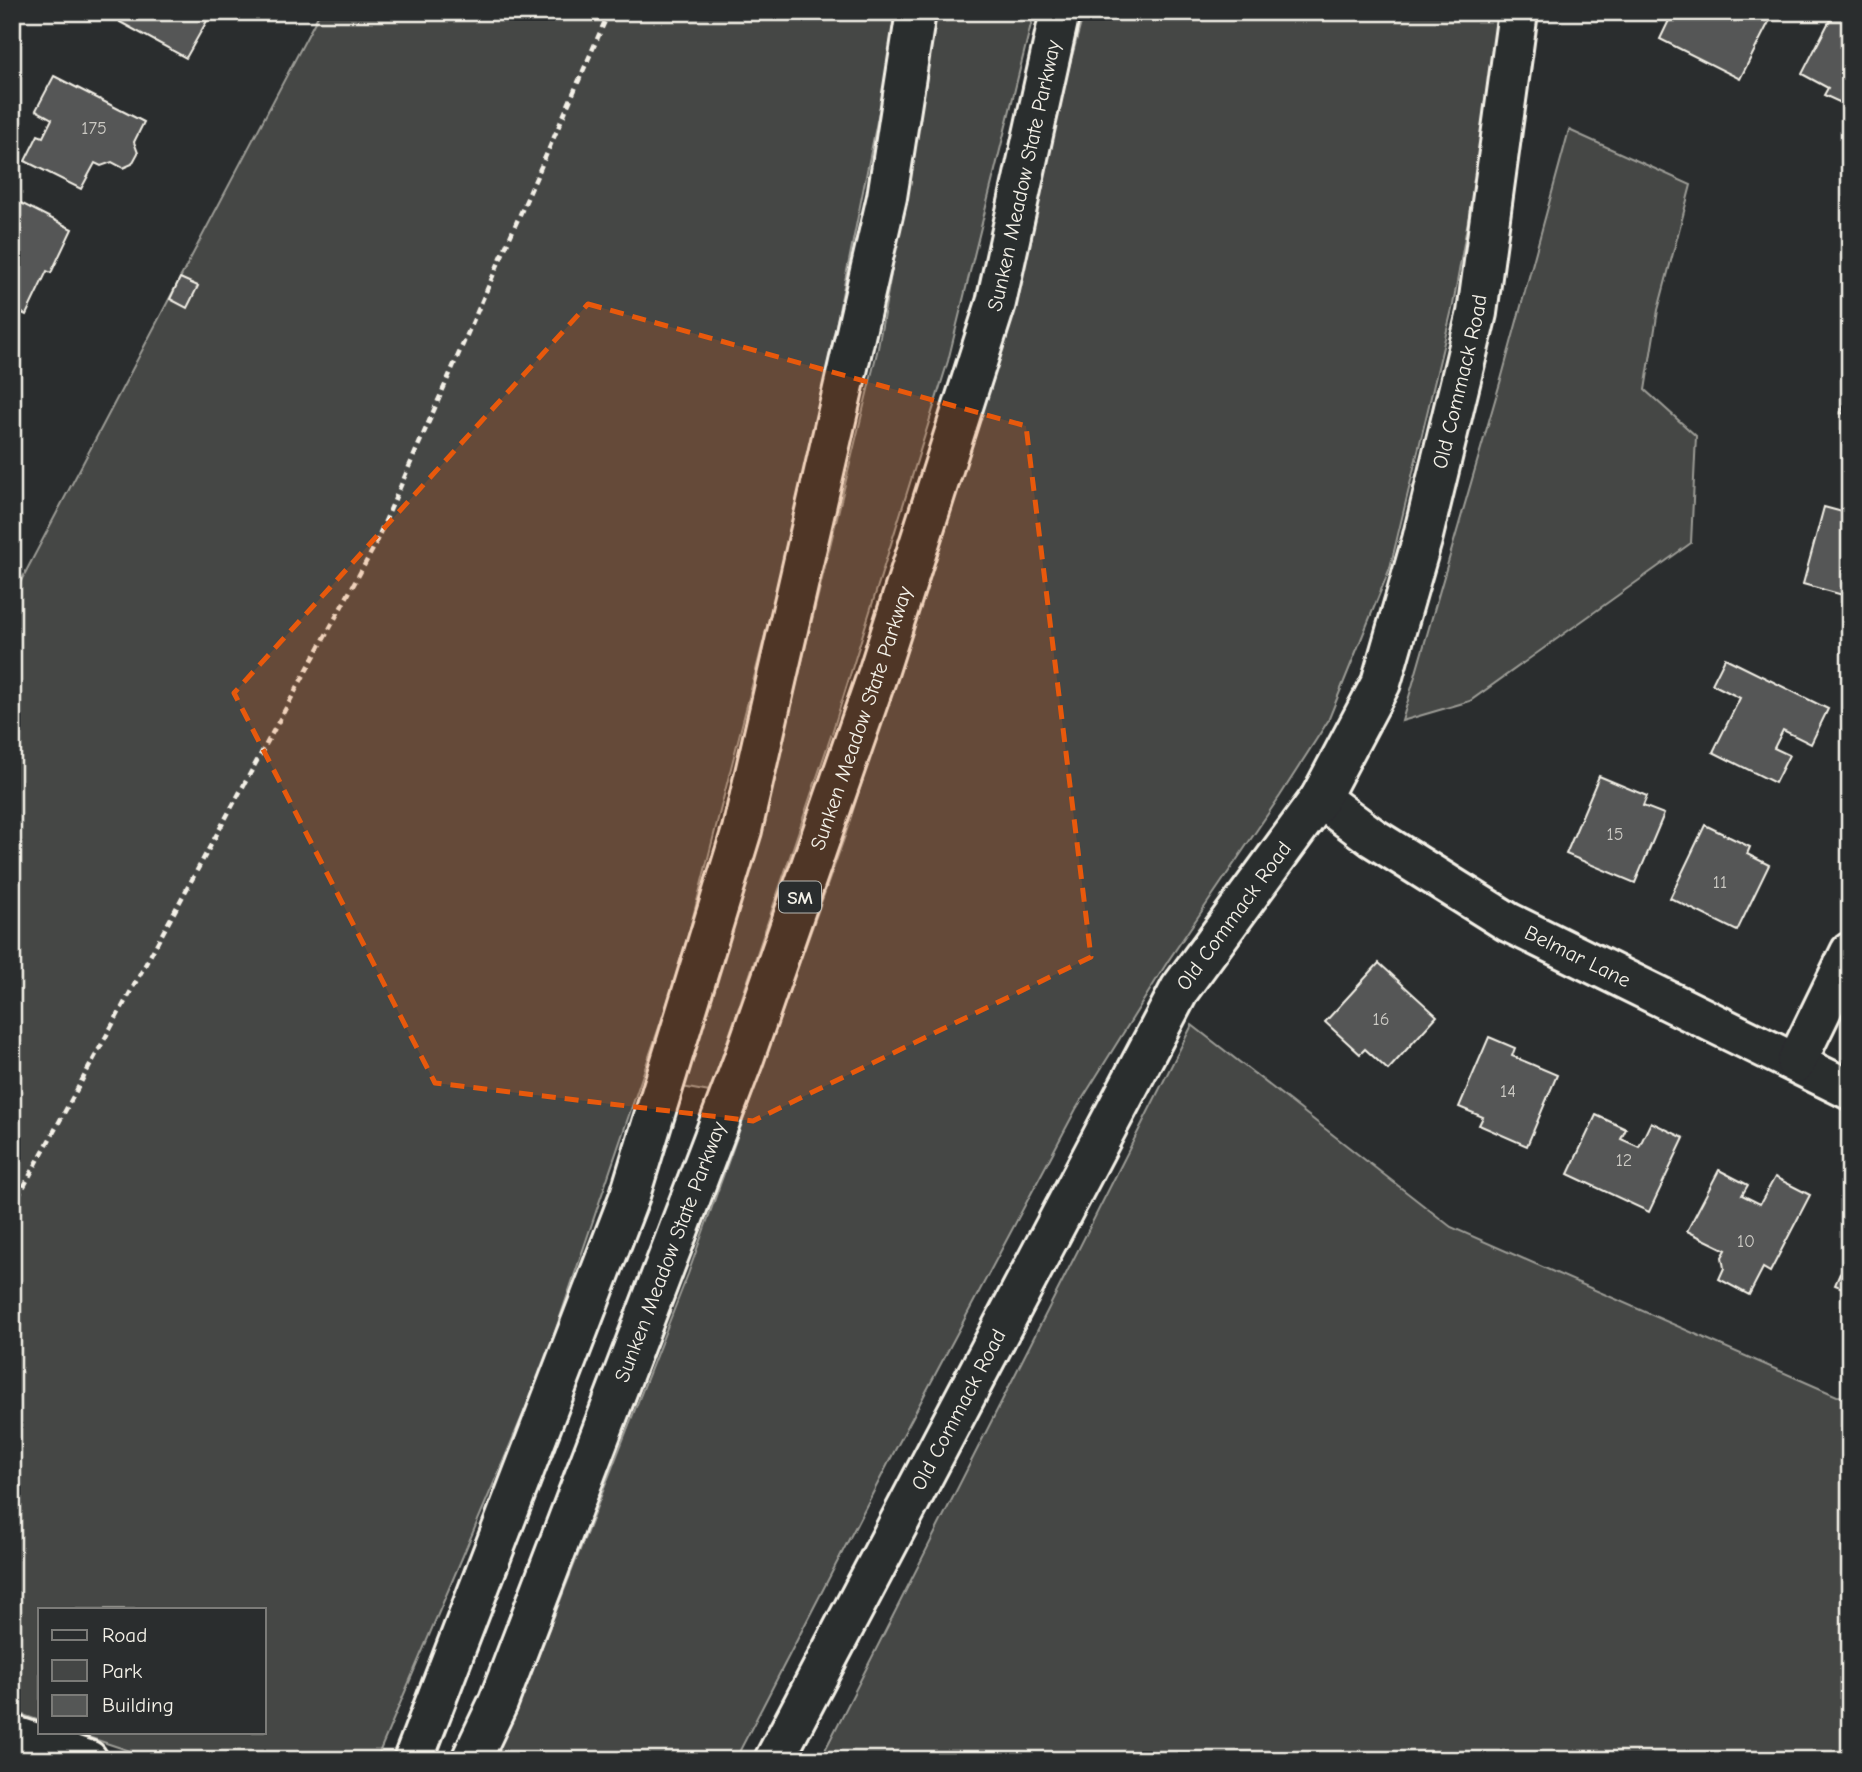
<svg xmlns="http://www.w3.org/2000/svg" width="1862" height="1772" font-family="'Comic Neue',sans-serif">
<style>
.green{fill:#444645;stroke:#9c9c96;stroke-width:2}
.building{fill:#555756;stroke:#f4f1e8;stroke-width:2}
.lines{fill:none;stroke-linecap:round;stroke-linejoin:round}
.minor-casing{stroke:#f4f1e8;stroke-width:44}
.highway-casing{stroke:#f4f1e8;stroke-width:44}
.path{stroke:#f4f1e8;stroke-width:4.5;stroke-dasharray:7 5;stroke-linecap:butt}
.minor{stroke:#2a2d2e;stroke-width:38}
.highway{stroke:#2a2d2e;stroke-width:38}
.marked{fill:#e8590c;fill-opacity:0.2;stroke:#e8590c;stroke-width:5;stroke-dasharray:14 9;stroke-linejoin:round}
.labels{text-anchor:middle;stroke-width:5;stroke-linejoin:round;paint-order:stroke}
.number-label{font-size:18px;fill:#cccac4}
.shield{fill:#2a2d2e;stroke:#b7b6b0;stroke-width:2}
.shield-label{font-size:19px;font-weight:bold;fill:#f4f1e8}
.street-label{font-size:21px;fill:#f4f1e8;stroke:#2a2d2e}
</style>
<rect width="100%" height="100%" fill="#2a2d2e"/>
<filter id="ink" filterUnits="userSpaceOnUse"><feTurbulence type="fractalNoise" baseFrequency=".0143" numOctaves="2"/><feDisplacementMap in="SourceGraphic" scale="14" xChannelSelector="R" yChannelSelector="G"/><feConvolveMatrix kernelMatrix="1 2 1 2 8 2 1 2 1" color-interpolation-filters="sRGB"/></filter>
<g filter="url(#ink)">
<!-- green -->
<path class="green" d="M320 12H899L807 470 682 960 542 1370 376 1760H157L73 1732H264V1609H40V1721L12 1711V598Z
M937 12H1034L948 361 832 733 710 1092 682 1087 783 740 878 348Z
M1084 12H1505L1453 305 1390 568 1328 721 1280 796 1168 961 1076 1109 893 1454 735 1760H488L538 1657 688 1274 845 836 961 465Z
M1569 130 1691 185 1658 310 1645 390 1696 436 1691 543 1470 701 1402 721 1502 376Z
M1192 1025 1451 1227 1837 1396 1850 1397V1760H820Z"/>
<!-- building -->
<path class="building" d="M126 12H212L186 58 120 22Z
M1673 12 1731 14 1774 12 1740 79 1660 39Z
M1834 12H1843L1850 16V107L1824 95 1828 88 1802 74Z
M54 76 144 122 134 142 138 153 132 164 123 168 112 162 101 166 95 163 81 189 25 161 38 135 43 137 52 119 36 110Z
M12 203 19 207 21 203 72 229 51 273 47 271 26 315 12 308Z
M180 278 198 286 187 308 170 299Z
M1850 384V415L1841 413Z
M1824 507 1850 514V597L1803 584Z
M1725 658 1828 709 1811 744 1783 730 1774 748 1789 755 1775 783 1713 752 1740 698 1712 684Z
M1599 776 1647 796 1643 806 1664 814 1635 883 1566 854Z
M1705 825 1750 847 1747 854 1769 865 1737 931 1670 898Z
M1379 963 1437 1016 1388 1070 1365 1049 1360 1054 1325 1022Z
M1489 1037 1515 1048 1512 1056 1557 1075 1527 1146 1479 1125 1483 1117 1459 1107Z
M1596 1115 1626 1129 1621 1139 1639 1147 1651 1122 1684 1138 1649 1212 1568 1174Z
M1719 1170 1748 1185 1742 1195 1760 1204 1775 1177 1810 1195 1770 1272 1763 1268 1749 1295 1719 1279 1724 1268 1722 1257 1726 1250 1687 1231Z
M1850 1250V1291L1835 1285Z"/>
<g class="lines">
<defs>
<g id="minor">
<path id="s1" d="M1320 798 1372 837 1508 922 1850 1090"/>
<path d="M1796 1063 1850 952"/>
<path d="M12 1735 88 1760"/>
<path id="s2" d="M774 1760 1180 989 1320 798 1381 683 1422 540 1477 313 1518 12"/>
</g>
<g id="highway">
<path d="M413 1760 630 1195 742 830 887 197 916 12"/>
<path id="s3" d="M471 1760 498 1703 743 1061 879 670 996 303 1060 12"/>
</g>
</defs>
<!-- minor casing -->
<use href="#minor" class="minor-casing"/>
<!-- highway casing -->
<use href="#highway" class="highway-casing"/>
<!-- path -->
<path class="path" d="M12 1208 372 551 609 12"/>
<!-- minor -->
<use href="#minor" class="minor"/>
<!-- highway -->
<use href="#highway" class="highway"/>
</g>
</g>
<!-- marked area -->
<path class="marked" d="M588 304 1026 426 1091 957 753 1121 435 1083 234 693Z"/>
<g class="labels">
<!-- number labels -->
<g class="number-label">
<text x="94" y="134">175</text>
<text x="1615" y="840">15</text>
<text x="1720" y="888">11</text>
<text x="1381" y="1025">16</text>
<text x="1508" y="1097">14</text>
<text x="1624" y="1166">12</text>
<text x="1746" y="1247">10</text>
</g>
<!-- shield labels -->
<rect class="shield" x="779" y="881.5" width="42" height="31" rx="5"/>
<g class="shield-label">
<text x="800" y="904">SM</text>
</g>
<!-- street labels -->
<g class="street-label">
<text dy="7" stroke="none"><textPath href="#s3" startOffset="1680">Sunken Meadow State Parkway</textPath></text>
<text dy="7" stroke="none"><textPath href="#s2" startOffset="1550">Old Commack Road</textPath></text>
<text dy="7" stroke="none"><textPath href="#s3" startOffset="1113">Sunken Meadow State Parkway</textPath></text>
<text dy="7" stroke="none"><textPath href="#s2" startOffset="962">Old Commack Road</textPath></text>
<text dy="7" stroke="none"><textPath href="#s1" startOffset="303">Belmar Lane</textPath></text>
<text dy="7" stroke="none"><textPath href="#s3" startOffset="546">Sunken Meadow State Parkway</textPath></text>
<text dy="7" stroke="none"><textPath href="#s2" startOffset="396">Old Commack Road</textPath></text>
</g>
</g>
<!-- margin -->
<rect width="1862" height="1772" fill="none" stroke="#2a2d2e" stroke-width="42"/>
<rect x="21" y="21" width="1820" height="1730" fill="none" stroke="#f4f1e8" stroke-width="2.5" filter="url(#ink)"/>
<!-- legend -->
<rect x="38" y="1608" width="228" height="126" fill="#2a2d2e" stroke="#7b7b78" stroke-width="2"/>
<rect x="52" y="1630" width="35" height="10" fill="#2a2d2e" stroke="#7b7b78" stroke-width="2"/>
<text x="102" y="1642" font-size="21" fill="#f4f1e8">Road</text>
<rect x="52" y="1660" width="35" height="21" fill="#444645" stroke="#7b7b78" stroke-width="2"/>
<text x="102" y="1678" font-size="21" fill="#f4f1e8">Park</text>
<rect x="52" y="1695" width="35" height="21" fill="#555756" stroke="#7b7b78" stroke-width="2"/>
<text x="102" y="1712" font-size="21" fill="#f4f1e8">Building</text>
</svg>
